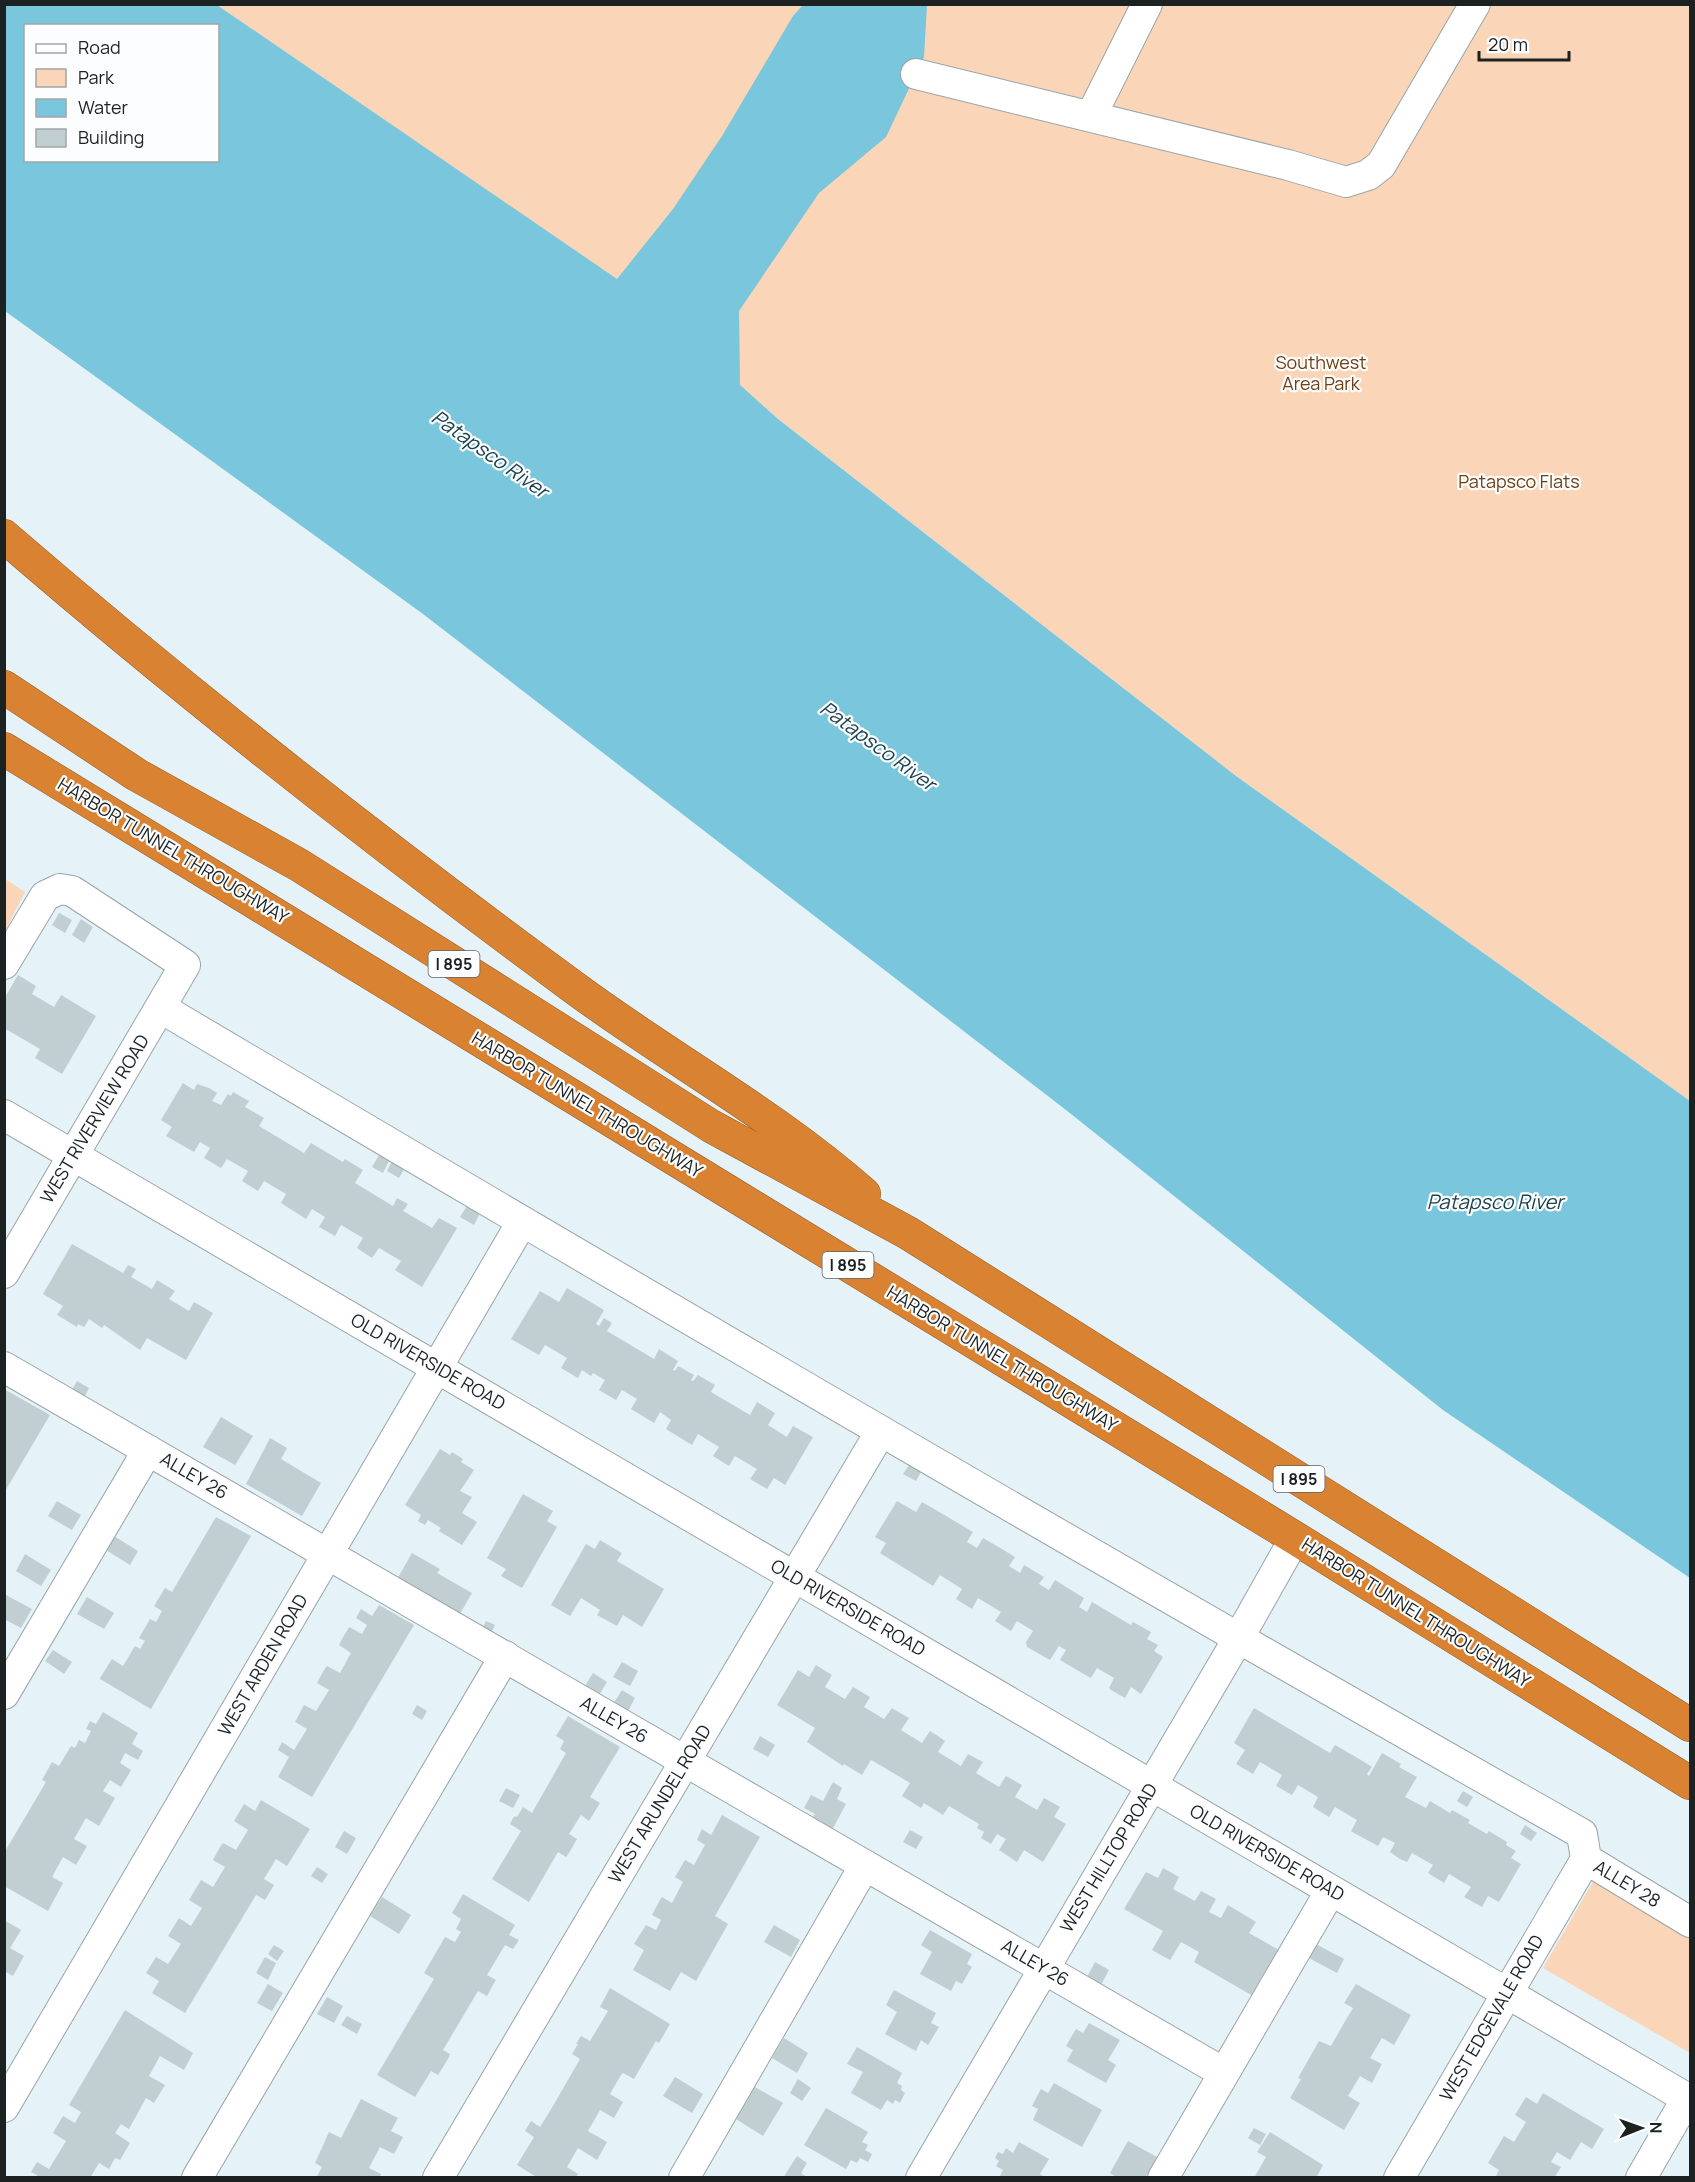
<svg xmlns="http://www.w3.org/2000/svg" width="1695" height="2182" font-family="Manrope,sans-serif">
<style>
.green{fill:#fad5b8}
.water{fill:#7ac6dc;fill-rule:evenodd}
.building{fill:#c1cfd3}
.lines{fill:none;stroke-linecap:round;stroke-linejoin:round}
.minor-casing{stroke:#98a5a9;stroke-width:32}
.highway-casing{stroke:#97612c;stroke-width:34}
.minor{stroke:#fff;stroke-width:30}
.highway{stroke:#d98332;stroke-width:33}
.labels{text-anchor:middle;stroke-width:4.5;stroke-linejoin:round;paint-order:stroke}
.shield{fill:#fbfdfe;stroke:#5f6364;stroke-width:1.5}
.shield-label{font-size:16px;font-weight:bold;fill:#1c2122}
.park-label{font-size:18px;fill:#714011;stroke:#fbfdfe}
.street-label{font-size:18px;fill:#1c2122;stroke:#fbfdfe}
.water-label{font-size:20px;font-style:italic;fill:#20444e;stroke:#fbfdfe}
</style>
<rect width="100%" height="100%" fill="#e5f2f7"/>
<!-- green -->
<path class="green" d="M217 5H1690V1101L1236 776 778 419 617 280Z
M5 879 25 892 5 931Z
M1605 1861 1690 1911V2053L1543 1968Z"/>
<!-- water -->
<path class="water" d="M5 5H217L617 279 673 209 722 136 793 16 803 5H927L924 57 886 137 819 193 739 311 740 385 778 419 1236 776 1690 1101V1578L1443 1410 1066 1110 423 614 5 311ZM26 26H218V160H26Z"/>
<!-- building -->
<path class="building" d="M59 913 72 920 65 933 52 925Z
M81 919 93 927 84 943 72 935Z
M18 975 36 986 32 994 54 1007 61 995 96 1016 62 1074 35 1058 40 1049 4 1028V999Z
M183 1083 194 1090 197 1084 209 1088 217 1093 212 1101 221 1105 228 1094 231 1096 233 1092 249 1101 245 1107 264 1118 259 1126 304 1153 311 1143 343 1162 345 1159 363 1170 355 1183 393 1206 397 1198 408 1204 403 1211 432 1228 439 1218 457 1228 422 1287 395 1270 401 1261 379 1248 372 1258 357 1248 363 1238 341 1225 335 1236 319 1227 325 1217 312 1209 306 1219 281 1203 286 1194 264 1181 258 1191 242 1181 248 1171 227 1159 221 1168 204 1158 210 1148 200 1142 194 1152 166 1136 172 1127 161 1120Z
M379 1155 389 1161 383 1173 372 1167Z
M393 1159 406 1166 399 1178 387 1171Z
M467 1206 480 1213 474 1225 460 1217Z
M72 1244 123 1273 128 1265 136 1269 131 1277 152 1289 157 1280 175 1291 169 1299 189 1311 194 1302 213 1313 186 1360 147 1338 140 1350 104 1325 102 1328 89 1319 84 1327 78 1324 77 1327 57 1315 63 1306 43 1294Z
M567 1288 604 1310 596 1324 599 1326 604 1318 612 1323 607 1331 654 1359 659 1349 678 1361 673 1370 675 1371 678 1366 694 1375 691 1380 693 1381 698 1375 715 1385 711 1392 750 1415 757 1402 775 1413 768 1425 787 1437 793 1426 813 1437 785 1485 774 1478 767 1489 750 1479 757 1469 735 1456 729 1466 713 1456 719 1447 698 1434 692 1445 666 1429 671 1420 660 1412 654 1423 631 1409 637 1399 622 1390 616 1400 599 1390 605 1380 593 1373 591 1376 582 1370 578 1378 561 1368 567 1358 545 1345 539 1355 511 1339 540 1291 559 1302Z
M77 1381 89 1388 83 1400 70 1393Z
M4 1389 50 1415 4 1493Z
M221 1417 253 1436 235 1465 203 1447Z
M270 1438 287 1448 281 1459 321 1483 302 1516 246 1484Z
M440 1449 450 1455 452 1452 463 1459 461 1462 474 1470 460 1491 472 1497 462 1513 477 1522 462 1545 439 1531 441 1528 428 1520 425 1525 418 1521 421 1515 405 1505Z
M909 1465 921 1472 916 1481 903 1474Z
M523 1494 553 1511 547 1521 557 1527 522 1588 501 1576 506 1569 487 1558Z
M57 1501 81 1515 72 1530 48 1516Z
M897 1501 916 1512 922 1502 941 1513 973 1532 967 1542 977 1548 983 1538 1002 1549 1015 1557 1009 1566 1020 1573 1024 1565 1044 1577 1039 1584 1049 1590 1055 1580 1071 1590 1084 1598 1079 1607 1087 1612 1092 1602 1131 1625 1133 1622 1151 1632 1147 1639 1158 1645 1154 1651 1163 1657 1141 1694 1131 1687 1125 1698 1111 1690 1109 1688 1114 1678 1097 1668 1091 1678 1082 1673 1060 1660 1066 1650 1059 1646 1050 1660 1027 1647 1026 1642 1033 1631 1017 1621 1011 1631 995 1621 1001 1612 978 1598 972 1609 956 1599 962 1589 940 1575 933 1586 880 1553 886 1543 875 1537Z
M216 1517 251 1536 151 1709 100 1679V1678L112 1659 123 1666 135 1646 140 1649 145 1641 139 1638 150 1619 156 1622 162 1611 154 1606 165 1588 172 1592Z
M114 1536 138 1551 130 1565 106 1550Z
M600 1540 622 1553 617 1561 664 1589 642 1627 623 1615 617 1626 597 1615 600 1610 581 1598 570 1616 551 1605 586 1544 595 1549Z
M412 1553 440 1569 437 1573 472 1593 457 1619 396 1581Z
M25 1554 51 1570 41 1586 16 1571Z
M4 1594 32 1609 21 1628 4 1619Z
M87 1597 114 1613 104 1629 77 1614Z
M379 1605 414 1625 312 1797 278 1777 289 1757 278 1750 282 1742 294 1750 307 1729 295 1722 304 1705 316 1711 329 1690 317 1683 324 1670 327 1666 340 1673 351 1653 339 1645 341 1641 349 1627 362 1634 367 1625 356 1618 360 1611 361 1609 372 1616Z
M486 1621 495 1625 490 1635 481 1631Z
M53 1650 72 1662 64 1674 45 1661Z
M622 1662 638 1671 630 1686 613 1677Z
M816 1665 832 1675 825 1687 845 1699 853 1687 870 1697 864 1707 884 1719 892 1708 895 1710 909 1718 901 1730 922 1743 930 1731 938 1736 945 1741 938 1752 961 1766 968 1754 983 1762 976 1773 999 1787 1006 1776 1022 1785 1015 1797 1037 1810 1044 1798 1060 1807 1054 1817 1066 1824 1043 1862 1024 1850 1017 1862 999 1850 1006 1839 997 1834 991 1844 981 1838 984 1832 977 1828 979 1824 949 1806 943 1815 924 1803 921 1808 902 1796 910 1783 873 1761 871 1760 862 1775 844 1764 843 1766 807 1742 815 1728 777 1705 798 1670 809 1677Z
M593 1673 607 1682 598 1697 583 1689Z
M622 1690 635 1698 627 1713 613 1704Z
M417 1705 427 1711 422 1720 412 1714Z
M1254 1708 1330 1753 1335 1745 1361 1760 1372 1767 1367 1774 1369 1776 1382 1753 1401 1764 1399 1767 1417 1777 1405 1797 1426 1808 1430 1801 1450 1813 1452 1810 1470 1820 1468 1823 1487 1834 1489 1831 1507 1842 1506 1845 1516 1851 1511 1858 1521 1864 1499 1902 1488 1896 1482 1907 1464 1897 1471 1887 1449 1874 1444 1883 1428 1873 1433 1865 1412 1853 1407 1862 1400 1859 1390 1852 1395 1843 1383 1837 1378 1846 1354 1833 1351 1831 1357 1820 1335 1807 1329 1817 1316 1809 1313 1807 1318 1797 1298 1785 1292 1795 1278 1787 1276 1786 1282 1775 1260 1762 1253 1774 1236 1764 1245 1750 1234 1743Z
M103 1712 138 1733 132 1744 143 1751 138 1760 125 1753 120 1763 131 1770 121 1787 110 1780 103 1791 115 1798 99 1826 86 1818 74 1839 87 1846 76 1865 63 1857 52 1877 63 1883 48 1911 4 1886V1853L46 1782 42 1780 52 1762 59 1766 71 1746 75 1748 79 1740 85 1743 91 1731 86 1729 90 1721 96 1724Z
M568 1716 620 1747 590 1797 600 1803 589 1821 581 1815 569 1834 577 1839 569 1853 566 1857 558 1852 529 1902 492 1879 521 1831 510 1824 513 1818 515 1816 517 1817 523 1807 532 1813 566 1753 560 1749 564 1741 556 1736Z
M760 1736 775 1745 768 1757 753 1749Z
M833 1782 842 1788 837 1799 846 1804 832 1830 812 1819 815 1814 804 1808 811 1795 823 1801Z
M506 1788 520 1795 513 1808 499 1801Z
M1463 1791 1473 1797 1467 1807 1457 1801Z
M261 1800 310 1829 287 1866 276 1859 264 1879 274 1885 265 1900 256 1895 185 2013 152 1993 159 1981 146 1973 156 1957 168 1964 181 1944 168 1936 179 1918 191 1926 202 1908 189 1900 201 1880 213 1887 225 1867 213 1860 220 1847 223 1843 236 1850 248 1830 234 1821 244 1804 255 1811Z
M722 1815 760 1837 715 1916 728 1924 696 1981 681 1972 670 1991 633 1970 644 1950 634 1944 646 1925 656 1930 661 1920 652 1915 660 1900 662 1897 672 1903 683 1882 675 1877 685 1860 694 1865 705 1845 697 1840 702 1829 711 1835Z
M1525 1825 1537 1833 1531 1841 1520 1834Z
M910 1830 923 1837 916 1849 903 1842Z
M344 1831 356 1838 347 1854 335 1847Z
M317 1867 328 1874 322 1883 311 1876Z
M1163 1868 1179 1877 1173 1889 1195 1901 1201 1891 1216 1899 1209 1912 1221 1918 1228 1905 1256 1922 1249 1933 1279 1950 1253 1996 1194 1962 1199 1952 1181 1942 1170 1960 1152 1950 1163 1931 1124 1909 1146 1872 1158 1878Z
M463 1894 515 1925 509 1935 519 1940 513 1949 505 1945 487 1975 496 1980 494 1983 487 1996 478 1991 443 2050 450 2054 448 2059 438 2075 431 2071 415 2097 377 2075 434 1979 424 1973 445 1937 455 1942 461 1932 456 1929 461 1919 452 1913Z
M382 1897 411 1915 399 1934 370 1916Z
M4 1920 21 1930 10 1948 24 1956 13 1976 4 1971Z
M774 1925 800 1940 791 1957 764 1942Z
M930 1930 972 1954 967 1964 972 1967 962 1984 956 1981 951 1991 920 1974 932 1952 921 1945Z
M1314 1943 1344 1959 1337 1973 1307 1957Z
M274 1945 284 1951 277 1961 268 1954Z
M265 1957 276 1963 268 1980 256 1973Z
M1095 1962 1109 1970 1101 1985 1087 1977Z
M268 1984 283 1993 272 2011 257 2003Z
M1356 1984 1411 2015 1394 2045 1382 2038 1370 2058 1382 2064 1372 2083 1360 2076 1348 2096 1360 2103 1344 2130 1290 2098 1301 2079 1298 2078 1319 2041 1331 2046 1344 2023 1353 2008 1344 2003Z
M610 1988 670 2024 659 2043 656 2041 634 2079 623 2073 621 2075 610 2094 623 2102 614 2118 600 2110 588 2131 607 2142 597 2160 578 2148 567 2167 578 2174 576 2178H538L517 2165 534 2137 525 2131 531 2121 540 2127 553 2106 580 2059 572 2054 578 2044H576L581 2036 590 2041 608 2011 600 2007Z
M894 1990 936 2013 931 2023 939 2027 928 2045 921 2040 916 2051 885 2034 897 2012 886 2005Z
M327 1997 343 2006 334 2023 317 2014Z
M125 2010 193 2053 184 2070 160 2056 149 2076 165 2085 154 2103 146 2098 129 2129 121 2124 115 2133 130 2143 120 2160 115 2158 109 2169 99 2163 90 2178H35L37 2175 31 2172 37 2162 49 2169 66 2141 53 2133 63 2116 75 2123 81 2112 69 2105Z
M347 2016 362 2024 357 2034 341 2025Z
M1089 2023 1120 2040 1108 2060 1116 2065 1106 2083 1067 2061 1073 2050 1066 2046 1076 2029 1083 2033Z
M784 2038 808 2053 797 2073 772 2058Z
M857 2047 902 2073 897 2083 902 2086 901 2090 905 2093 900 2103 895 2100 893 2104 887 2100 881 2110 851 2093 863 2072 847 2064Z
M675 2077 703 2094 692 2113 663 2096Z
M798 2079 811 2088 802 2101 790 2093Z
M1054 2083 1102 2110 1082 2147 1033 2120 1038 2109 1032 2106 1041 2089 1048 2093Z
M755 2087 783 2103 763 2136 736 2119Z
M1543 2093 1604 2129 1592 2149 1581 2142 1570 2160 1557 2152 1551 2162 1561 2167 1554 2178H1495L1499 2170 1488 2163 1504 2136 1514 2142 1526 2122 1515 2115 1526 2097 1537 2104Z
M361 2099 398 2118 391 2131 403 2137 394 2154 380 2147 369 2168 381 2174 380 2178H316L322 2167 315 2163 329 2132 341 2138Z
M826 2108 868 2132 862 2142 868 2145 865 2150 872 2154 868 2162 860 2158 857 2163 851 2160 846 2169 804 2145Z
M1254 2128 1266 2134 1260 2145 1248 2138Z
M1270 2132 1323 2165 1316 2178H1254L1266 2157 1257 2152Z
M1128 2141 1157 2157 1145 2178H1118L1110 2173Z
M1019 2142 1049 2159 1040 2174 1046 2178H999L1003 2170 996 2166 999 2161 995 2158 998 2152 1003 2154 1006 2148 1013 2153Z
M797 2156 807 2163 801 2173 808 2178H783Z"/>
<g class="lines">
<defs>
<path id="minor" d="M916 74 1288 165 1346 182 1368 175 1381 165 1475 4
M1091 116 1147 4
M4 964 45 896 60 889 72 891 185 965 4 1273
M161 1008C632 1287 1105 1564 1582 1834L1586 1859
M4 1115 1690 2100
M4 1367 1224 2073
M4 1694 148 1450
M1586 1859 1690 1922
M4 2107 522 1222
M197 2178 505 1656
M438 2178 881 1431
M684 2178 865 1865
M921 2178 1238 1639 1295 1538
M1163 2178 1331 1890
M1399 2178 1586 1859
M1641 2178 1687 2098"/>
<path id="highway" d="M4 536C188 695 380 845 576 989 671 1059 776 1116 864 1194
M4 687 137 775 299 865 711 1126 908 1233 1690 1725
M4 749 1295 1538 1690 1783"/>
</defs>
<!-- minor casing -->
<use href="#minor" class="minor-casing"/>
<!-- highway casing -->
<use href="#highway" class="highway-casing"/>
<!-- minor -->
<use href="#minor" class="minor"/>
<!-- highway -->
<use href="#highway" class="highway"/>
</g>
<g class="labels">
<!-- shield labels -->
<g class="shield">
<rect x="428.5" y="951" width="51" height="26" rx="4.5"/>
<rect x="822.5" y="1252" width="51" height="26" rx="4.5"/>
<rect x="1273.5" y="1466" width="51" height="26" rx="4.5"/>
</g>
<g class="shield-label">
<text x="454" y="970">I 895</text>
<text x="848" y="1271">I 895</text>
<text x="1299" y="1485">I 895</text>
</g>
<!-- park labels -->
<g class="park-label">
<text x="1321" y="369">Southwest<tspan x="1321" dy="21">Area Park</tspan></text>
<text x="1519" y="488">Patapsco Flats</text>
</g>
<!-- street labels -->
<g class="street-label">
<text transform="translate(173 851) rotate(31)" y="6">HARBOR TUNNEL THROUGHWAY</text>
<text transform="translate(587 1105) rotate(31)" y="6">HARBOR TUNNEL THROUGHWAY</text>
<text transform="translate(95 1119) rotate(-59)" y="6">WEST RIVERVIEW ROAD</text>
<text transform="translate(1002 1359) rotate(31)" y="6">HARBOR TUNNEL THROUGHWAY</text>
<text transform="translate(428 1362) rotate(30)" y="6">OLD RIVERSIDE ROAD</text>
<text transform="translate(194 1476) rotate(30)" y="6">ALLEY 26</text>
<text transform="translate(848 1608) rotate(30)" y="6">OLD RIVERSIDE ROAD</text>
<text transform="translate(1416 1613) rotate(32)" y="6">HARBOR TUNNEL THROUGHWAY</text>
<text transform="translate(263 1665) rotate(-60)" y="6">WEST ARDEN ROAD</text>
<text transform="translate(614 1720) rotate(30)" y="6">ALLEY 26</text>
<text transform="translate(660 1804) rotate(-59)" y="6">WEST ARUNDEL ROAD</text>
<text transform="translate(1267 1853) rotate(30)" y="6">OLD RIVERSIDE ROAD</text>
<text transform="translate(1109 1858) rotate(-59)" y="6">WEST HILLTOP ROAD</text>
<text transform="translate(1627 1884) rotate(31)" y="6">ALLEY 28</text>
<text transform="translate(1035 1963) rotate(30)" y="6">ALLEY 26</text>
<text transform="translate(1492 2018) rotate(-60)" y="6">WEST EDGEVALE ROAD</text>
</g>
<!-- water labels -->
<g class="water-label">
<text transform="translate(490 454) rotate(35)" y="7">Patapsco River</text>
<text transform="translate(878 746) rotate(36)" y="7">Patapsco River</text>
<text x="1495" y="1209">Patapsco River</text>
</g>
</g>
<!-- border -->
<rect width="1695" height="2182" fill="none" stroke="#1c2122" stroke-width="12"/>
<!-- legend -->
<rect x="24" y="24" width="195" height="138" fill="#fbfdfe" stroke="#a2a5a6" stroke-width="1.5"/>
<rect x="36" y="44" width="30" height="9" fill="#ffffff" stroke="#a2a5a6" stroke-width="1.5"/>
<text x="78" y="54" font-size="18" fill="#1c2122">Road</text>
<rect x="36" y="69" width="30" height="18" fill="#fad5b8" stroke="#a2a5a6" stroke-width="1.5"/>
<text x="78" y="84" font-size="18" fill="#1c2122">Park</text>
<rect x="36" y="99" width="30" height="18" fill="#7ac6dc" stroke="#a2a5a6" stroke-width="1.5"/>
<text x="78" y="114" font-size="18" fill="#1c2122">Water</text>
<rect x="36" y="129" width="30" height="18" fill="#c1cfd3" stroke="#a2a5a6" stroke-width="1.5"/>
<text x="78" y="144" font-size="18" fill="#1c2122">Building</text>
<!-- north arrow -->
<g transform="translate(1641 2128) rotate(89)" stroke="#fbfdfe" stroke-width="4.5" paint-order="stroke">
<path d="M0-4.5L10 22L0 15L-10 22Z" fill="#1c2122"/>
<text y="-9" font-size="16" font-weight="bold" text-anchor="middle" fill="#1c2122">N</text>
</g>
<!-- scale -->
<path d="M1479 51v9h90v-9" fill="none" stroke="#1c2122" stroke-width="3"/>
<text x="1488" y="51" font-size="18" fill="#1c2122" stroke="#fbfdfe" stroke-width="4.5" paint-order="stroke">20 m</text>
</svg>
